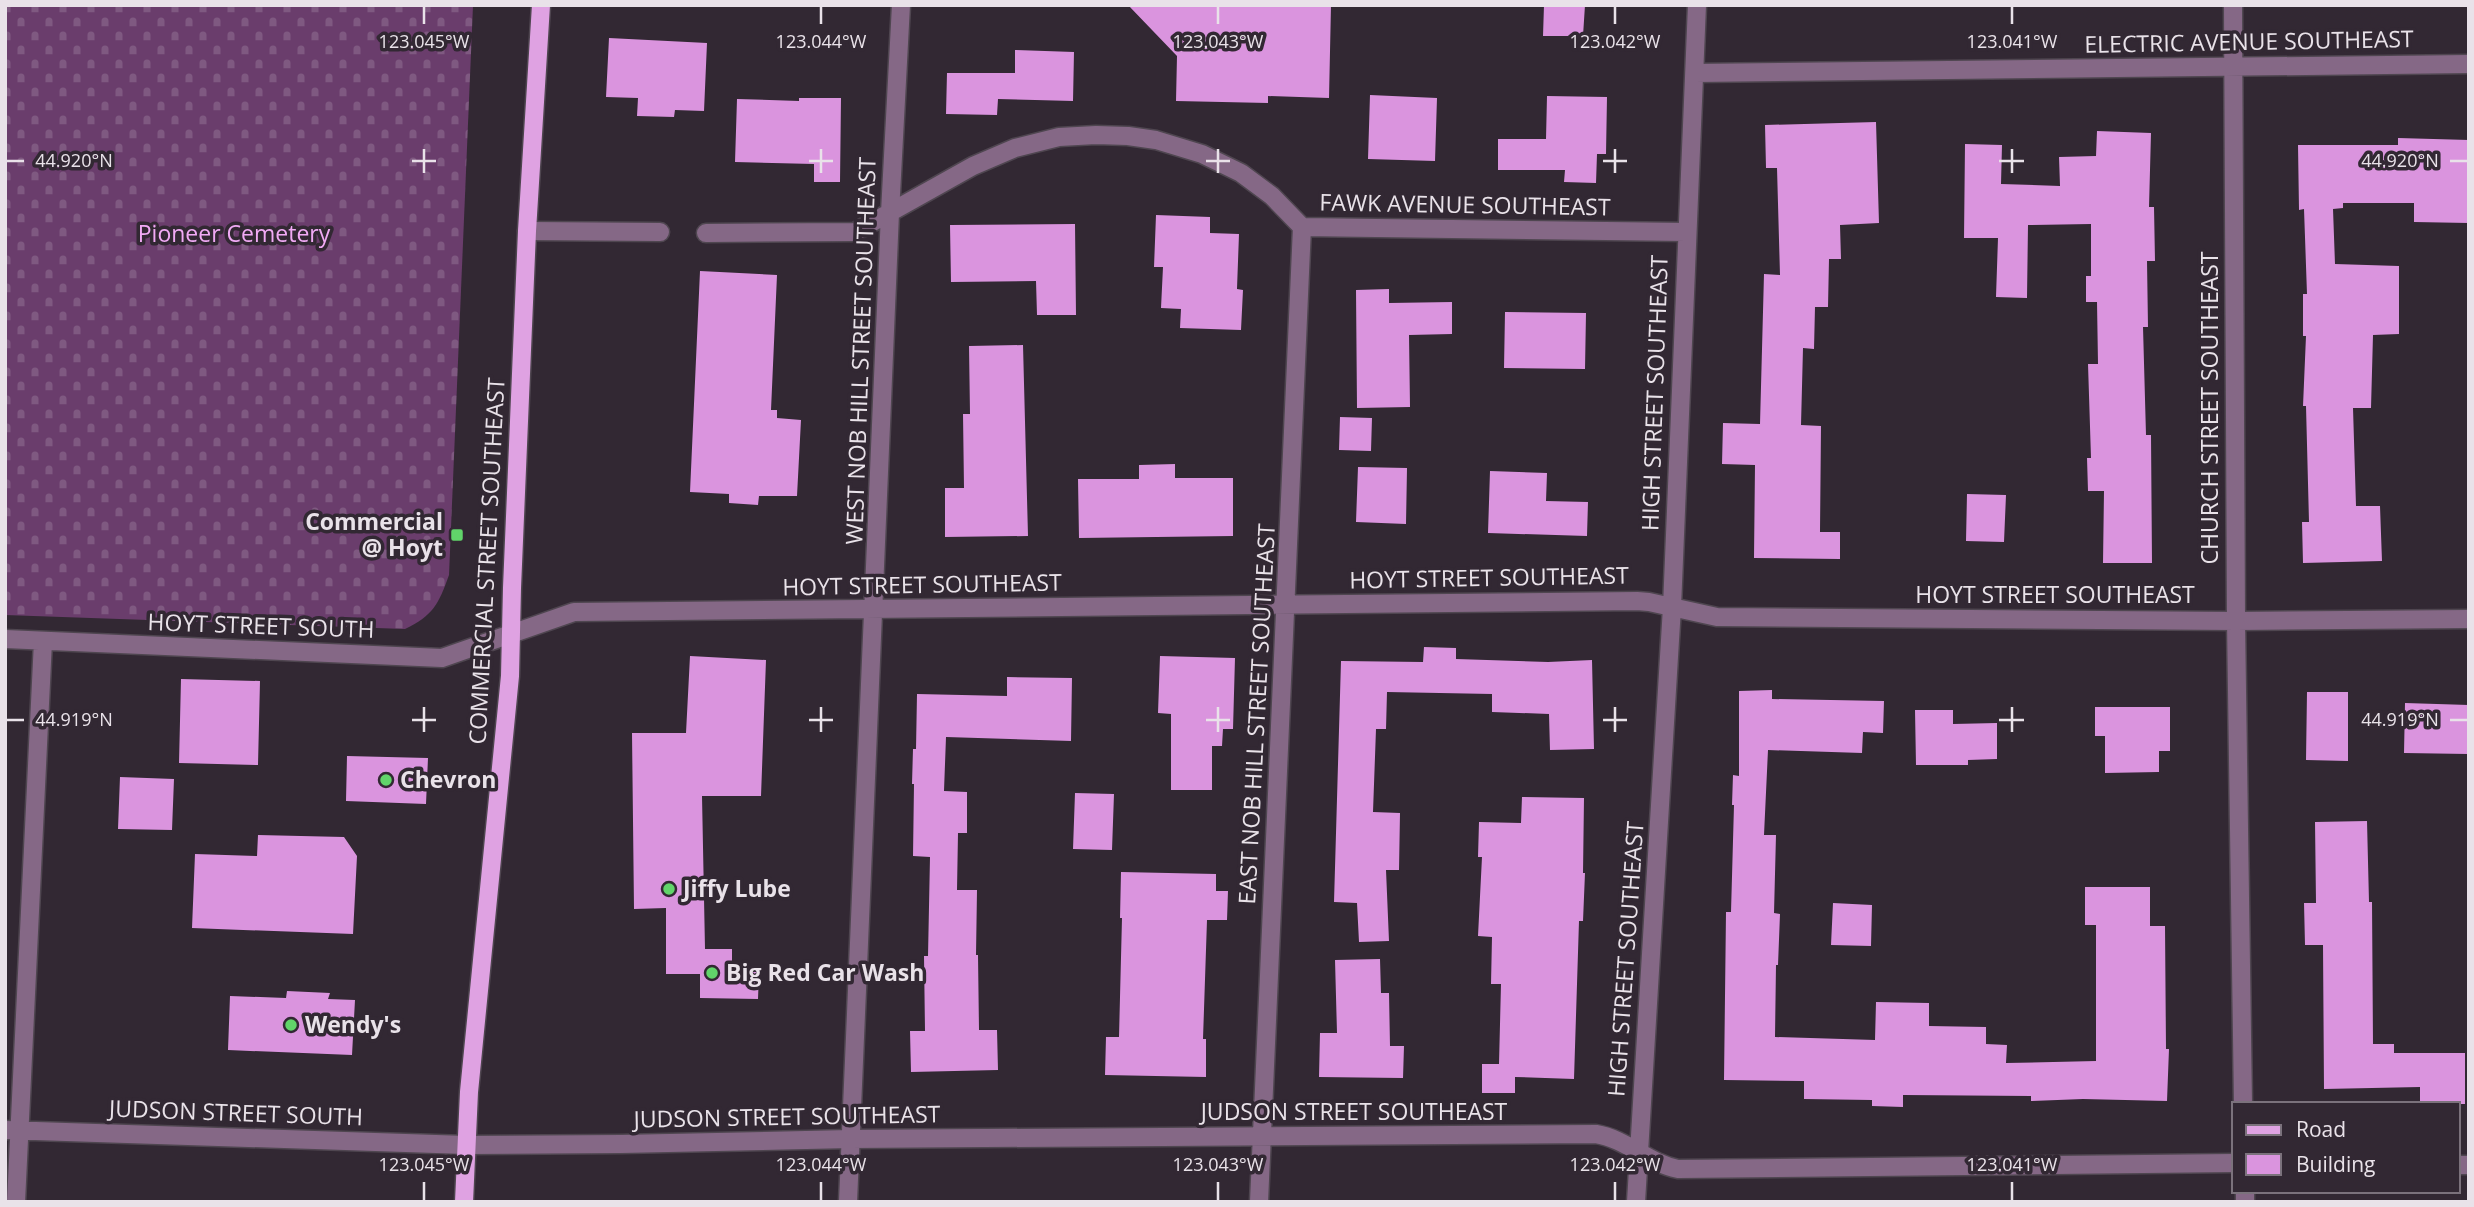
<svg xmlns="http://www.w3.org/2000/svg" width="2474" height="1207" font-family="'Open Sans',sans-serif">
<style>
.cemetery{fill:url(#cemetery-stones)}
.building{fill:#da94de}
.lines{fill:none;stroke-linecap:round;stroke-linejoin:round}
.minor-casing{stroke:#4f4650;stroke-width:21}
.major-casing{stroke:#4f4650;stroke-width:21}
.minor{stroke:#856886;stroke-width:18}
.major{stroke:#dfa2e2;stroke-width:18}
.ticks{fill:none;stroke:#e9e2e9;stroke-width:2.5}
.poi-dot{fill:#61d46a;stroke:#322833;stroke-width:2.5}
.labels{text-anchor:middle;stroke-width:7;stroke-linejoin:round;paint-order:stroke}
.street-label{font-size:23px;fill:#e9e2e9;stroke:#322833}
.park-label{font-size:23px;fill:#f1aaf5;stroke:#322833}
.poi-label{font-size:23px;font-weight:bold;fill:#e9e2e9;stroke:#322833;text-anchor:start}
.ticks-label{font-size:18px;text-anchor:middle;fill:#e9e2e9;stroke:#322833;stroke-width:7;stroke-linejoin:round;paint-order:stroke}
</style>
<defs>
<pattern id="cemetery-stones" width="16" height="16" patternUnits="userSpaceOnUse" patternTransform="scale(1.75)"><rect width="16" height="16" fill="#6a3d6c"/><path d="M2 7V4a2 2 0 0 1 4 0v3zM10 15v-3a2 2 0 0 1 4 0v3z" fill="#7f5981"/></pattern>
</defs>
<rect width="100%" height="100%" fill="#322833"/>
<!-- cemetery -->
<path class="cemetery" d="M5 5H473L449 575C439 603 433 616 405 629L5 615Z"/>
<!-- building -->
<path class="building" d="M1128 5H1331L1329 98 1268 96V103L1176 101 1177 56Z
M1544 5H1585L1583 36H1543Z
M609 38 707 43 704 111 675 110 674 117 637 116 638 98 606 97Z
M1015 50 1074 52 1073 101 998 99 997 115 946 114 947 73H1015Z
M1370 95 1437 98 1435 161 1368 159Z
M1547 96 1607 97 1606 154H1597L1596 183 1564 182 1565 170H1498V139H1546Z
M799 98H841L840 182H814V164L735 162 737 99 799 101Z
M1876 122 1879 223 1840 225 1841 259H1829L1828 307H1815L1814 349 1803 348 1801 425 1821 426 1820 532H1840V559L1754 558 1755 465 1722 464 1723 423 1760 424 1764 274 1780 275 1777 168H1766L1765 125Z
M2097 131 2151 133 2149 207H2154L2155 261H2147L2148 327H2143L2146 435H2151L2152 563H2103L2104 491H2088L2087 458H2091L2088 364H2098L2097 302H2086V276H2091V224L2028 225 2027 298 1996 297 1998 238H1964L1965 144 2002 145 2001 184 2060 186 2059 157 2096 156Z
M2398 138 2469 140V223L2414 222V203H2343V208L2333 209 2335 264 2399 266V334L2373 335 2371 408H2353L2356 506H2380L2382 561 2303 563 2302 522H2309L2306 406H2303L2306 336H2303V294H2307L2304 209 2299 210 2298 145H2398Z
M1156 215 1210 217V233L1239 234 1237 289 1243 290 1241 330 1180 328 1181 309 1161 308 1163 267H1154Z
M1075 224 1076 315H1037L1036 281 951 282 950 225Z
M700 271 777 275 771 410H777V418L801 420 797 496H759L758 505 729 503V494L690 492Z
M1389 289V303L1452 302V334L1409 335 1410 407 1357 408 1356 290Z
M1505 312 1586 313 1585 369 1504 368Z
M1023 345 1028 536 945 537V488H964L963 414H970L969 346Z
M1340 417 1372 418 1371 451 1339 450Z
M1175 464V478H1233V536L1079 538 1078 479H1139V465Z
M1358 467 1407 468 1406 524 1356 522Z
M1490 471 1547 473 1546 501 1588 502 1587 536 1488 533Z
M1967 494 2006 495 2004 542 1966 541Z
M1424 647 1456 648V659L1548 662 1592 660 1594 749 1550 750 1549 714 1492 712V694L1387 692 1386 729H1376L1373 812 1400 813 1399 870H1386L1389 941 1359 942 1357 903 1334 902 1341 661 1423 662Z
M690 656 766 660 761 796H702L705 949H732V972H759L758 999 700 998V974H666V908L634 909 632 733H686Z
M1160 656 1235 658 1233 729H1223L1222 746H1212V790H1171V714L1158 713Z
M1007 677 1072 678 1071 741 946 737 944 791 967 792V833H958L957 890H977L976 955H978L979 1030H997L998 1070 911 1072 910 1031H925L924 956H928L930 857 913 856 914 784H912L913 749H916L917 694 1007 696Z
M181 679 260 681 258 765 179 763Z
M1772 690V699L1884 701 1883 733 1863 732 1862 753 1768 750 1764 835H1776L1774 913 1780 914 1778 965H1776L1775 1037 1875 1040 1876 1002 1929 1003V1026L1986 1027V1044L2007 1045 2006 1063 2096 1061V925H2085V887H2150V926H2165L2166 1049H2169L2167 1101 2083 1099 2031 1101V1096L1903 1095V1107L1872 1106V1100L1804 1099V1081L1724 1080 1726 912H1731L1734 805H1732L1733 775 1739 776V691Z
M2307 692H2348V761L2306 760Z
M2405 703 2469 705 2468 754 2404 753Z
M2095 707H2170V751H2159V772L2105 773V736H2095Z
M1915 710H1953V724L1997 723V759L1968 760V765H1916Z
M347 756 428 758 426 804 346 801Z
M120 777 174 779 172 830 118 829Z
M1075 793 1114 794 1112 850 1073 849Z
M1522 797 1584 798 1583 873H1585L1583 921H1579L1574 1079 1515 1077V1093H1482V1064H1499L1501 984H1491L1492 937 1478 936 1482 857H1478L1479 822 1521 823Z
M2367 821 2369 902H2372L2373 1044H2394V1053H2465V1104H2420V1087L2324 1089 2323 945H2305L2304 903H2316L2315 822Z
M258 835 344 837 357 856 353 934 192 928 195 854 257 856Z
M1121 872 1216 874V891H1228L1227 920H1207L1203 1039H1206V1077L1105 1075 1106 1037H1119L1122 918H1120Z
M1833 903 1872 905 1871 946 1831 945Z
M1380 959 1381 993H1389L1390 1046H1404L1403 1078 1319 1077 1320 1033H1337L1335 960Z
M287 991 330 993 328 999 355 1000 352 1055 228 1050 230 996 286 998Z"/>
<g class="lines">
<defs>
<path id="minor" d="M2233 5 2236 621 2243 1104
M1695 73 2469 64
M527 231 660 232
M706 233 855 232 973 166 1015 148 1059 137 1096 135 1128 136 1156 140 1202 154 1241 173 1272 196 1302 227 1686 232
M5 639 442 658 574 612 1637 601 1649 602 1717 617 2236 621 2469 619
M5 1130 466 1145 621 1144 850 1139 1596 1134C1626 1139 1648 1163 1678 1169L2234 1163
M2458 1165H2469
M2245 1191V1202
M16 1202 43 641
M848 1202 890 213 901 5
M1259 1202 1302 227
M1636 1202 1672 607 1697 5"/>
<path id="major" d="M464 1202 469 1092 510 676 512 588 527 231 541 5"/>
</defs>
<!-- minor casing -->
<use href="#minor" class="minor-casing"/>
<!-- major casing -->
<use href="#major" class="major-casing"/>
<!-- minor -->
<use href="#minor" class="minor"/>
<!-- major -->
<use href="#major" class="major"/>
</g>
<!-- ticks -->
<path class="ticks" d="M424 7V24M821 7V24M1218 7V24M1615 7V24M2012 7V24M424 149V173M821 149V173M1218 149V173M1615 149V173M2012 149V173M7 161H24M412 161H436M809 161H833M1206 161H1230M1603 161H1627M1999 161H2024M2450 161H2467M424 707V732M821 707V732M1218 707V732M1615 707V732M2012 707V732M7 720H24M412 720H436M809 720H833M1206 720H1230M1603 720H1627M1999 720H2024M2450 720H2467M424 1182V1200M821 1182V1200M1218 1182V1200M1615 1182V1200M2012 1182V1200"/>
<!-- markers -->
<g class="poi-dot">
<rect x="450" y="528" width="14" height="14" rx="3.5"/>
<circle cx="386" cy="780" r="7"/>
<circle cx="669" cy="889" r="7"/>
<circle cx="712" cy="973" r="7"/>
<circle cx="291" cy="1025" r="7"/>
</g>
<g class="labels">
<!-- street labels -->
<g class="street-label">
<text transform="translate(2249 42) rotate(-1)" y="8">ELECTRIC AVENUE SOUTHEAST</text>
<text transform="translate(1465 205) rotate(1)" y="8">FAWK AVENUE SOUTHEAST</text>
<text transform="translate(861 351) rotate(-88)" y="8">WEST NOB HILL STREET SOUTHEAST</text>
<text transform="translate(1655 393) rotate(-88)" y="8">HIGH STREET SOUTHEAST</text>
<text transform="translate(2210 408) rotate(-90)" y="8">CHURCH STREET SOUTHEAST</text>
<text transform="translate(487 561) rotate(-87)" y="8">COMMERCIAL STREET SOUTHEAST</text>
<text transform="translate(1489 578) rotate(-1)" y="8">HOYT STREET SOUTHEAST</text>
<text transform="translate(922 585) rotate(-1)" y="8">HOYT STREET SOUTHEAST</text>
<text x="2055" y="603">HOYT STREET SOUTHEAST</text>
<text transform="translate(261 626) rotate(2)" y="8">HOYT STREET SOUTH</text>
<text transform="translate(1257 714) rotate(-87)" y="8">EAST NOB HILL STREET SOUTHEAST</text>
<text transform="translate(1626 959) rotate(-86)" y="8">HIGH STREET SOUTHEAST</text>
<text x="1354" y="1120">JUDSON STREET SOUTHEAST</text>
<text transform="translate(236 1113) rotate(2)" y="8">JUDSON STREET SOUTH</text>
<text transform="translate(787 1117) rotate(-1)" y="8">JUDSON STREET SOUTHEAST</text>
</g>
<!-- park labels -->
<g class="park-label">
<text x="234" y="242">Pioneer Cemetery</text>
</g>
<!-- poi labels -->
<g class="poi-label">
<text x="443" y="530" text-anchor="end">Commercial<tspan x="443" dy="26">@ Hoyt</tspan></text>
<text x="400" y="788">Chevron</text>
<text x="683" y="897">Jiffy Lube</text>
<text x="726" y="981">Big Red Car Wash</text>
<text x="305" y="1033">Wendy's</text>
</g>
</g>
<g class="ticks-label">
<text x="424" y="48">123.045°W</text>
<text x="821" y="48">123.044°W</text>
<text x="1218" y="48">123.043°W</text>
<text x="1615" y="48">123.042°W</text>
<text x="2012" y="48">123.041°W</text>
<text x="74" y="167">44.920°N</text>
<text x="2400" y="167">44.920°N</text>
<text x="74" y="726">44.919°N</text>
<text x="2400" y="726">44.919°N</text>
<text x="424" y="1171">123.045°W</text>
<text x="821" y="1171">123.044°W</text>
<text x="1218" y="1171">123.043°W</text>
<text x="1615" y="1171">123.042°W</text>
<text x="2012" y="1171">123.041°W</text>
</g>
<!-- border -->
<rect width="2474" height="1207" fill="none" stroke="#e9e2e9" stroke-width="14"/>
<!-- legend -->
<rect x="2232" y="1102" width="228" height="91" fill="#322833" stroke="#7b727c" stroke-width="2"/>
<rect x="2246" y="1125" width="35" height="10" fill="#dfa2e2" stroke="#7b727c" stroke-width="2"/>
<text x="2296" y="1137" font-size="21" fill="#e9e2e9">Road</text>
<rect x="2246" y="1154" width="35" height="21" fill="#da94de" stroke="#7b727c" stroke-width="2"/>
<text x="2296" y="1172" font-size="21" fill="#e9e2e9">Building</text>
</svg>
